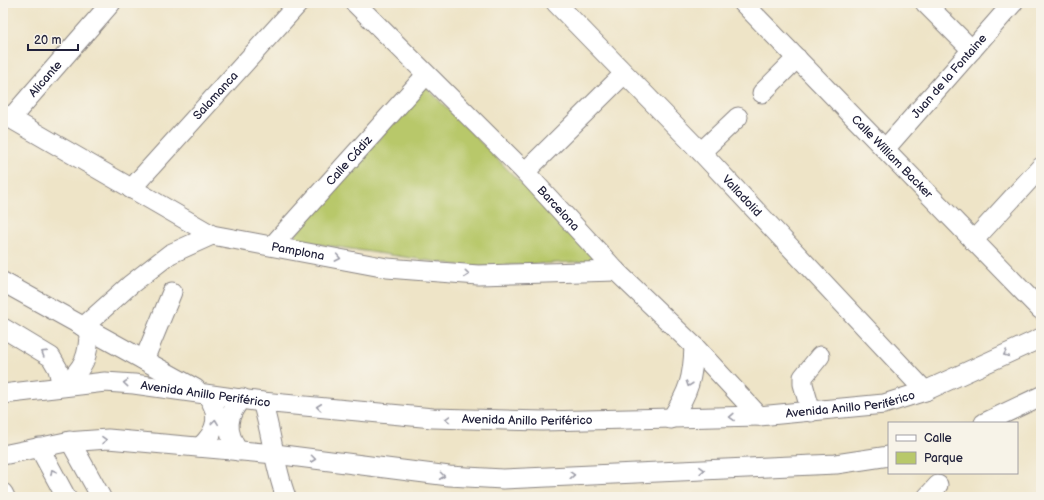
<svg xmlns="http://www.w3.org/2000/svg" width="1044" height="500" font-family="'Balsamiq Sans',sans-serif">
<style>
.green{fill:#b8c86a;stroke:#6d7552}
.lines{fill:none;stroke-linecap:round;stroke-linejoin:round}
.minor-casing{stroke:#888381;stroke-width:21}
.minor{stroke:#fff;stroke-width:19}
.oneway{stroke:#9c9ca7}
.labels{text-anchor:middle;stroke-width:3;stroke-linejoin:round;paint-order:stroke}
.street-label{font-size:12px;fill:#22223b;stroke:#f7f3e8}
</style>
<rect width="100%" height="100%" fill="#f7f3e8"/>
<filter id="ink" filterUnits="userSpaceOnUse"><feTurbulence type="fractalNoise" baseFrequency=".025" numOctaves="2"/><feDisplacementMap in="SourceGraphic" scale="8" xChannelSelector="R" yChannelSelector="G"/><feConvolveMatrix kernelMatrix="1 2 1 2 8 2 1 2 1" color-interpolation-filters="sRGB"/></filter>
<filter id="wash" filterUnits="userSpaceOnUse"><feTurbulence type="fractalNoise" baseFrequency=".012" numOctaves="4" result="noise"/><feDisplacementMap in="SourceGraphic" scale="16" xChannelSelector="R" yChannelSelector="G"/><feGaussianBlur stdDeviation="0.9" result="paint"/><feColorMatrix in="noise" values="0 0 0 0 0 0 0 0 0 0 0 0 0 0 0 0 0 1.4 0 .05"/><feComposite in="paint" operator="in"/></filter>
<g filter="url(#wash)">
<rect width="100%" height="100%" fill="#eee4c7"/>
<!-- green -->
<path class="green" d="M425 86 598 261 471 267 291 240Z"/>
</g>
<g filter="url(#ink)">
<g class="lines">
<defs>
<g id="minor">
<path id="s1" d="M355 3 525 172 616 271 694 346 759 416"/>
<path id="s2" d="M556 3 701 152 925 391"/>
<path id="s3" d="M743 3 1041 310"/>
<path d="M925 3 972 50"/>
<path d="M762 93 797 58"/>
<path id="s4" d="M3 114 212 235 387 268 478 275 616 271"/>
<path id="s5" d="M11 118 111 3"/>
<path id="s6" d="M885 149 1013 3"/>
<path d="M701 152 738 117"/>
<path d="M525 172 624 74"/>
<path id="s7" d="M131 189 299 3"/>
<path d="M973 241 1041 167"/>
<path id="s8" d="M272 246 426 75"/>
<path d="M3 282 196 389"/>
<path d="M83 327 130 285 170 254 212 235"/>
<path d="M3 328 51 357 58 369 62 386"/>
<path d="M144 360 172 292"/>
<path d="M64 385C84 368 89 356 89 331"/>
<path id="s9" d="M3 394 105 382 134 384 262 402 433 418 542 421 759 416 884 404 925 391 1041 338"/>
<path d="M262 402C272 433 274 466 286 497"/>
<path d="M811 412 803 384V377L820 356"/>
<path d="M671 419C689 392 693 378 694 346"/>
<path d="M984 423 1041 396"/>
<path d="M70 441 101 497"/>
<path d="M39 447 66 497"/>
<path d="M200 447C218 431 221 414 207 395"/>
<path d="M238 451C225 430 226 416 242 398"/>
<path d="M3 455 66 442 108 439 275 454 449 476 503 479 836 464 889 456"/>
<path d="M3 493 5 497"/>
<path d="M927 497 938 485"/>
</g>
</defs>
<!-- minor casing -->
<use href="#minor" class="minor-casing"/>
<!-- minor -->
<use href="#minor" class="minor"/>
</g>
<!-- one-way arrows -->
<defs><path id="oneway-chevron" d="M-2-3.5L2.5 0L-2 3.5" fill="none" stroke-width="1.6" stroke-linecap="round" stroke-linejoin="round"/></defs>
<g class="oneway">
<use href="#oneway-chevron" transform="translate(338 258) rotate(11)"/>
<use href="#oneway-chevron" transform="translate(467 274) rotate(5)"/>
<use href="#oneway-chevron" transform="translate(44 353) rotate(-148)"/>
<use href="#oneway-chevron" transform="translate(1006 354) rotate(156)"/>
<use href="#oneway-chevron" transform="translate(126 383) rotate(-175)"/>
<use href="#oneway-chevron" transform="translate(689 384) rotate(109)"/>
<use href="#oneway-chevron" transform="translate(319 407) rotate(-174)"/>
<use href="#oneway-chevron" transform="translate(732 417) rotate(178)"/>
<use href="#oneway-chevron" transform="translate(448 419) rotate(-179)"/>
<use href="#oneway-chevron" transform="translate(215 422) rotate(-83)"/>
<use href="#oneway-chevron" transform="translate(104 440) rotate(-1)"/>
<use href="#oneway-chevron" transform="translate(313 459) rotate(7)"/>
<use href="#oneway-chevron" transform="translate(702 470) rotate(-2)"/>
<use href="#oneway-chevron" transform="translate(53 472) rotate(-119)"/>
<use href="#oneway-chevron" transform="translate(572 475) rotate(-3)"/>
<use href="#oneway-chevron" transform="translate(442 476) rotate(7)"/>
</g>
</g>
<g class="labels">
<!-- street labels -->
<g class="street-label">
<text dy="4" stroke="none"><textPath href="#s6" startOffset="97">Juan de la Fontaine</textPath></text>
<text dy="4" stroke="none"><textPath href="#s5" startOffset="52">Alicante</textPath></text>
<text dy="4" stroke="none"><textPath href="#s7" startOffset="126">Salamanca</textPath></text>
<text dy="4" stroke="none"><textPath href="#s3" startOffset="214">Calle William Backer</textPath></text>
<text dy="4" stroke="none"><textPath href="#s8" startOffset="115">Calle Cádiz</textPath></text>
<text dy="4" stroke="none"><textPath href="#s2" startOffset="268">Valladolid</textPath></text>
<text dy="4" stroke="none"><textPath href="#s1" startOffset="289">Barcelona</textPath></text>
<text dy="4" stroke="none"><textPath href="#s4" startOffset="329">Pamplona</textPath></text>
<text dy="4" stroke="none"><textPath href="#s9" startOffset="204">Avenida Anillo Periférico</textPath></text>
<text dy="4" stroke="none"><textPath href="#s9" startOffset="851">Avenida Anillo Periférico</textPath></text>
<text dy="4" stroke="none"><textPath href="#s9" startOffset="527">Avenida Anillo Periférico</textPath></text>
</g>
</g>
<!-- margin -->
<rect width="1044" height="500" fill="none" stroke="#f7f3e8" stroke-width="16"/>
<!-- legend -->
<rect x="888" y="422" width="130" height="52" fill="#f7f3e8" stroke="#a29fa3"/>
<rect x="896" y="435" width="20" height="6" fill="#ffffff" stroke="#a29fa3"/>
<text x="924" y="442" font-size="12" fill="#22223b">Calle</text>
<rect x="896" y="452" width="20" height="12" fill="#b8c86a" stroke="#a29fa3"/>
<text x="924" y="462" font-size="12" fill="#22223b">Parque</text>
<!-- scale -->
<path d="M28 44v6h50v-6" fill="none" stroke="#22223b" stroke-width="2"/>
<text x="34" y="44" font-size="12" fill="#22223b" stroke="#f7f3e8" stroke-width="3" paint-order="stroke">20 m</text>
</svg>
